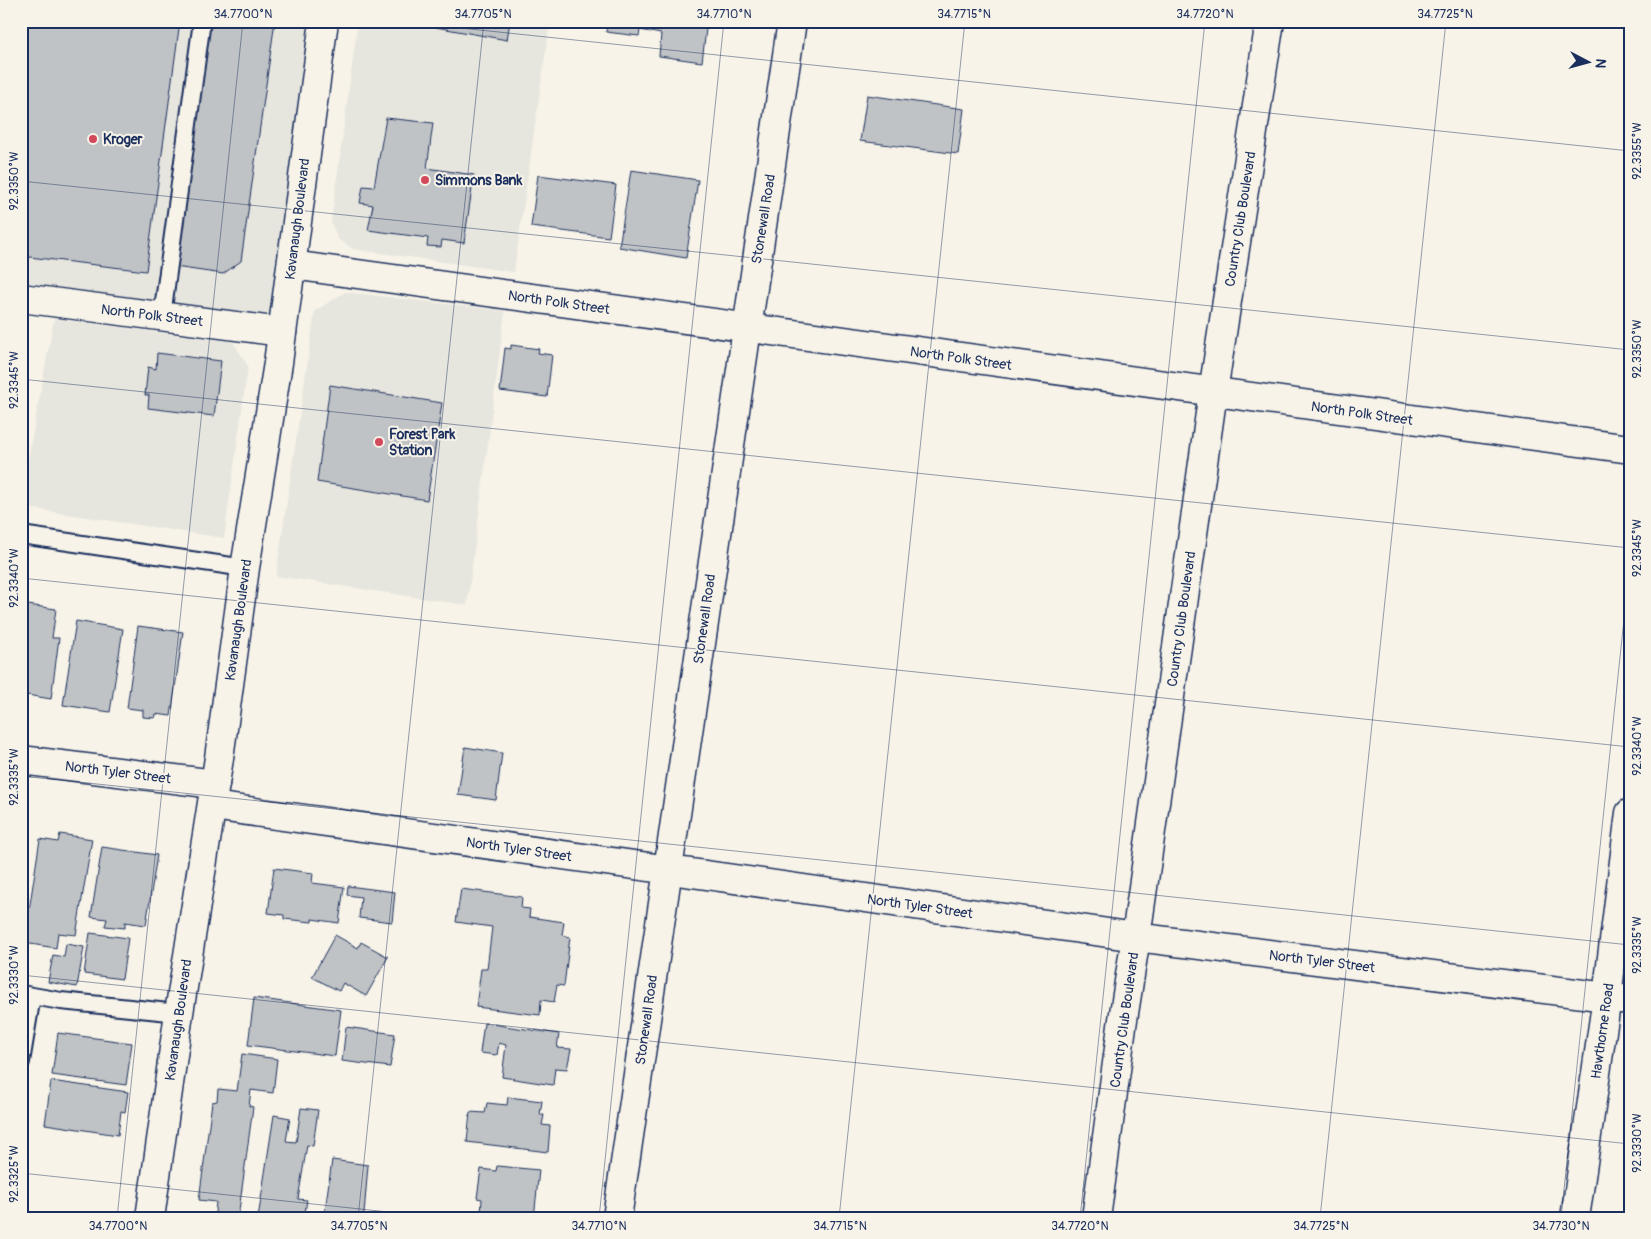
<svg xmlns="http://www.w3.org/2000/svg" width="1651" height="1239" font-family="Pangolin,sans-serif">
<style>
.built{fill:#e6e5de}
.building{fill:#c0c3c5;stroke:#1b2f5e}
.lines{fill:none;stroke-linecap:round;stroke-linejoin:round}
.lane-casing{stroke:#1b2f5e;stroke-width:20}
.street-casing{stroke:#1b2f5e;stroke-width:31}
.secondary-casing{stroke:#1b2f5e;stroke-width:31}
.lane{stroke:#f7f3e8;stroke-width:16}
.street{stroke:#f7f3e8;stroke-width:28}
.secondary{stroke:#f7f3e8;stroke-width:28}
.ticks{fill:none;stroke:#1b2f5e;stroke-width:1;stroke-opacity:0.45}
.poi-dot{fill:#d1495b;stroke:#f7f3e8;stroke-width:2}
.labels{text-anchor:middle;stroke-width:4;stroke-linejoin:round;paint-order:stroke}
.poi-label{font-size:14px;font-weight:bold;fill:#1b2f5e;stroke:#f7f3e8;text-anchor:start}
.street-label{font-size:14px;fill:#1b2f5e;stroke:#f7f3e8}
.neatline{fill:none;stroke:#1b2f5e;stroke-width:2}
.ticks-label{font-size:12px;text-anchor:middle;fill:#1b2f5e}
</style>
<rect width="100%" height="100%" fill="#f7f3e8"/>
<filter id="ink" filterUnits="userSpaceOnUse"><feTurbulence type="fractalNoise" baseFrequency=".02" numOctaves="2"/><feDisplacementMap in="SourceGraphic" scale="10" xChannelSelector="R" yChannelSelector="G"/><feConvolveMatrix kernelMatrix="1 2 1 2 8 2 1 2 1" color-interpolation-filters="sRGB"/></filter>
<g filter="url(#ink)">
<!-- built -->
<path class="built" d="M21 21H324L282 332 21 298Z
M358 21H550L514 272 353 249 338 239 331 223Z
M345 292 505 311 467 605 276 576 315 311Z
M54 319 233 342 248 366 224 538 21 507V497Z"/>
<!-- building -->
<path class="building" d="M21 21H180L146 271 21 256Z
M211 21H275L241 261 223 274 175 267Z
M420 21H510L507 40 419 24Z
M608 21H707L702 62 659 56 661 34 640 30 639 36 606 32Z
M867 95 964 109 958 154 860 141Z
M386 118 433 123 427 168 474 175 464 243 442 240 441 247 427 246 428 238 368 230 373 205 360 203 363 186 374 187Z
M631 170 698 180 686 258 619 247Z
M538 175 616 185 609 237 531 227Z
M511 345 539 349 538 353 552 355 547 397 500 391 505 348 511 349Z
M157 353 221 361 214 416 148 408 149 395H145L148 367 156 369Z
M330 385 442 403 427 500 317 482Z
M21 604 56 609 52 638H59L51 699 21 694Z
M76 621 123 629 110 712 63 705Z
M138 626 183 632 171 716 156 714 155 718 143 717V710L127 708Z
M465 747 502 753 496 800 458 795Z
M21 829H25L22 849H21Z
M60 834 92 839 76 935 58 933 56 948 24 943 40 839 58 842Z
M102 847 157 855 146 925 125 922V928L105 926 107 919 91 917Z
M274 868 313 873 312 883 344 887 339 923 312 919V922L284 919V915L268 913Z
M348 886 395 892 392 922 359 918 361 897 347 895Z
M461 889 522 897 521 908 530 909 529 917 564 922 562 935 570 937 564 986 557 985 554 1002 541 1000 540 1015 476 1007 481 969H487L492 927 456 922Z
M90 933 128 938 122 979 84 974Z
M335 935 358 948 361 942 388 957 366 996 343 983 339 991 312 977Z
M66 944 84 947 77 987 48 982 53 955 64 957Z
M254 998 341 1010 335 1056 248 1045Z
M484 1023 559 1034 557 1048 571 1049 567 1069 555 1068 553 1085 502 1077 506 1045 499 1043 497 1055 480 1053Z
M346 1027 395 1034 390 1067 342 1061Z
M58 1033 132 1043 126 1085 52 1075Z
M242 1054 277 1059 273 1093 251 1090 249 1106 253 1107 238 1218H223V1215L215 1213 216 1202 199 1200 212 1102 217 1101 218 1089 237 1091Z
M51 1081 128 1092 125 1112 121 1111 118 1135 45 1124Z
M508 1097 542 1101 540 1115H544L542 1125 550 1126 548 1152 467 1142 470 1112 485 1113 487 1103 507 1105Z
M301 1108 318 1110 313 1146 307 1145 298 1199 307 1200 304 1218H258L274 1115 290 1118 286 1141 296 1142Z
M332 1160 368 1165 364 1214H361V1218H324Z
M497 1166 539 1170 534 1218H515L481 1214 482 1199 477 1198 481 1169 496 1171Z"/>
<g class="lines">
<defs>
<path id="lane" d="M162 316 202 21
M21 535 245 568
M21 994 61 1001 179 1013
M21 1062 32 996"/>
<path id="street" d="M292 265 1630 449
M21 298 282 332
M21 760 215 784
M212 806 713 876 1136 937 1630 1000
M617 1218 792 21
M1096 1218 1122 1026 1136 937 1213 392 1270 21
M1575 1218 1607 997 1630 813"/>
<path id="secondary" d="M150 1218 179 1013 219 758 245 568 278 363 324 21"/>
</defs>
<!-- lane casing -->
<use href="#lane" class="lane-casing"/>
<!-- street casing -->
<use href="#street" class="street-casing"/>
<!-- secondary casing -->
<use href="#secondary" class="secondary-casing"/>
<!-- lane -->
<use href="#lane" class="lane"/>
<!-- street -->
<use href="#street" class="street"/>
<!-- secondary -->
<use href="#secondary" class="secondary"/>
</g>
</g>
<!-- ticks -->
<path class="ticks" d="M394 21 1630 151M21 181 1630 350M21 379 1630 548M21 578 1630 747M21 776 1630 945M21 975 1630 1144M21 1173 445 1218M117 1218 243 21M358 1218 484 21M599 1218 724 21M839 1218 965 21M1080 1218 1205 21M1320 1218 1446 21M1561 1218 1630 562"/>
<!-- markers -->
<g class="poi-dot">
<circle cx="93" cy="139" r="5"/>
<circle cx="425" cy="180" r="5"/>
<circle cx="379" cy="442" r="5"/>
</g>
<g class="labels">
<!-- poi labels -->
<g class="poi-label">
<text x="103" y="144">Kroger</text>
<text x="435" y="185">Simmons Bank</text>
<text x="389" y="439">Forest Park<tspan x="389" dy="16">Station</tspan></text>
</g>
<!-- street labels -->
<g class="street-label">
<text transform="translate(297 219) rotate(-83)" y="5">Kavanaugh Boulevard</text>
<text transform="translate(763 219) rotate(-81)" y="5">Stonewall Road</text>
<text transform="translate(1240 219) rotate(-81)" y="5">Country Club Boulevard</text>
<text transform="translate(559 302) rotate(8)" y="5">North Polk Street</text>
<text transform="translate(152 315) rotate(7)" y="5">North Polk Street</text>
<text transform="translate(961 358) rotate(8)" y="5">North Polk Street</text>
<text transform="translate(1362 413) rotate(8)" y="5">North Polk Street</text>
<text transform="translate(704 619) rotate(-82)" y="5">Stonewall Road</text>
<text transform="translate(1181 619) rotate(-82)" y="5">Country Club Boulevard</text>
<text transform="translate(238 620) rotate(-82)" y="5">Kavanaugh Boulevard</text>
<text transform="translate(118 772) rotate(7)" y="5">North Tyler Street</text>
<text transform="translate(519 849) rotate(8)" y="5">North Tyler Street</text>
<text transform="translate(920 906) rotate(8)" y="5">North Tyler Street</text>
<text transform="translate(1322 961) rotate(7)" y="5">North Tyler Street</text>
<text transform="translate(178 1020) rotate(-82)" y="5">Kavanaugh Boulevard</text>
<text transform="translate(646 1020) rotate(-82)" y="5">Stonewall Road</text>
<text transform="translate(1124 1020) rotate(-82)" y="5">Country Club Boulevard</text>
<text transform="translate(1602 1031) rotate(-82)" y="5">Hawthorne Road</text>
</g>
</g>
<!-- margin -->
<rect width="1651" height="1239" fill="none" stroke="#f7f3e8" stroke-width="55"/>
<!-- north arrow -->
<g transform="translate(1588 62) rotate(96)" stroke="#f7f3e8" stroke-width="4" paint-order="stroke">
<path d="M0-4L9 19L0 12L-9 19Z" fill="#1b2f5e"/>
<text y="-8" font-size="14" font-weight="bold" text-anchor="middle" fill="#1b2f5e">N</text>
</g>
<rect x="28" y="28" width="1596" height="1184" class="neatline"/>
<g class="ticks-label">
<text x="243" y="18">34.7700°N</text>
<text x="483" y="18">34.7705°N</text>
<text x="724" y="18">34.7710°N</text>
<text x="964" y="18">34.7715°N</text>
<text x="1205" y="18">34.7720°N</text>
<text x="1445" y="18">34.7725°N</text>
<text transform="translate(1637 151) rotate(-90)" y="4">92.3355°W</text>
<text transform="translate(14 181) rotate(-90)" y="4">92.3350°W</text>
<text transform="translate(1637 349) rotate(-90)" y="4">92.3350°W</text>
<text transform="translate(14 380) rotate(-90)" y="4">92.3345°W</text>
<text transform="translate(1637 548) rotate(-90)" y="4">92.3345°W</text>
<text transform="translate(14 578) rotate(-90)" y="4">92.3340°W</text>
<text transform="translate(1637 746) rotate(-90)" y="4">92.3340°W</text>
<text transform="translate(14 777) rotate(-90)" y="4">92.3335°W</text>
<text transform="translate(1637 945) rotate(-90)" y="4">92.3335°W</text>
<text transform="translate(14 975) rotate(-90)" y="4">92.3330°W</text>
<text transform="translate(1637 1143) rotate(-90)" y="4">92.3330°W</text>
<text transform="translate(14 1174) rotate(-90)" y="4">92.3325°W</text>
<text x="118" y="1230">34.7700°N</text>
<text x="359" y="1230">34.7705°N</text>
<text x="599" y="1230">34.7710°N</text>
<text x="840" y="1230">34.7715°N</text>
<text x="1080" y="1230">34.7720°N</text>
<text x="1321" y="1230">34.7725°N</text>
<text x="1561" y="1230">34.7730°N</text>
</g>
</svg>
